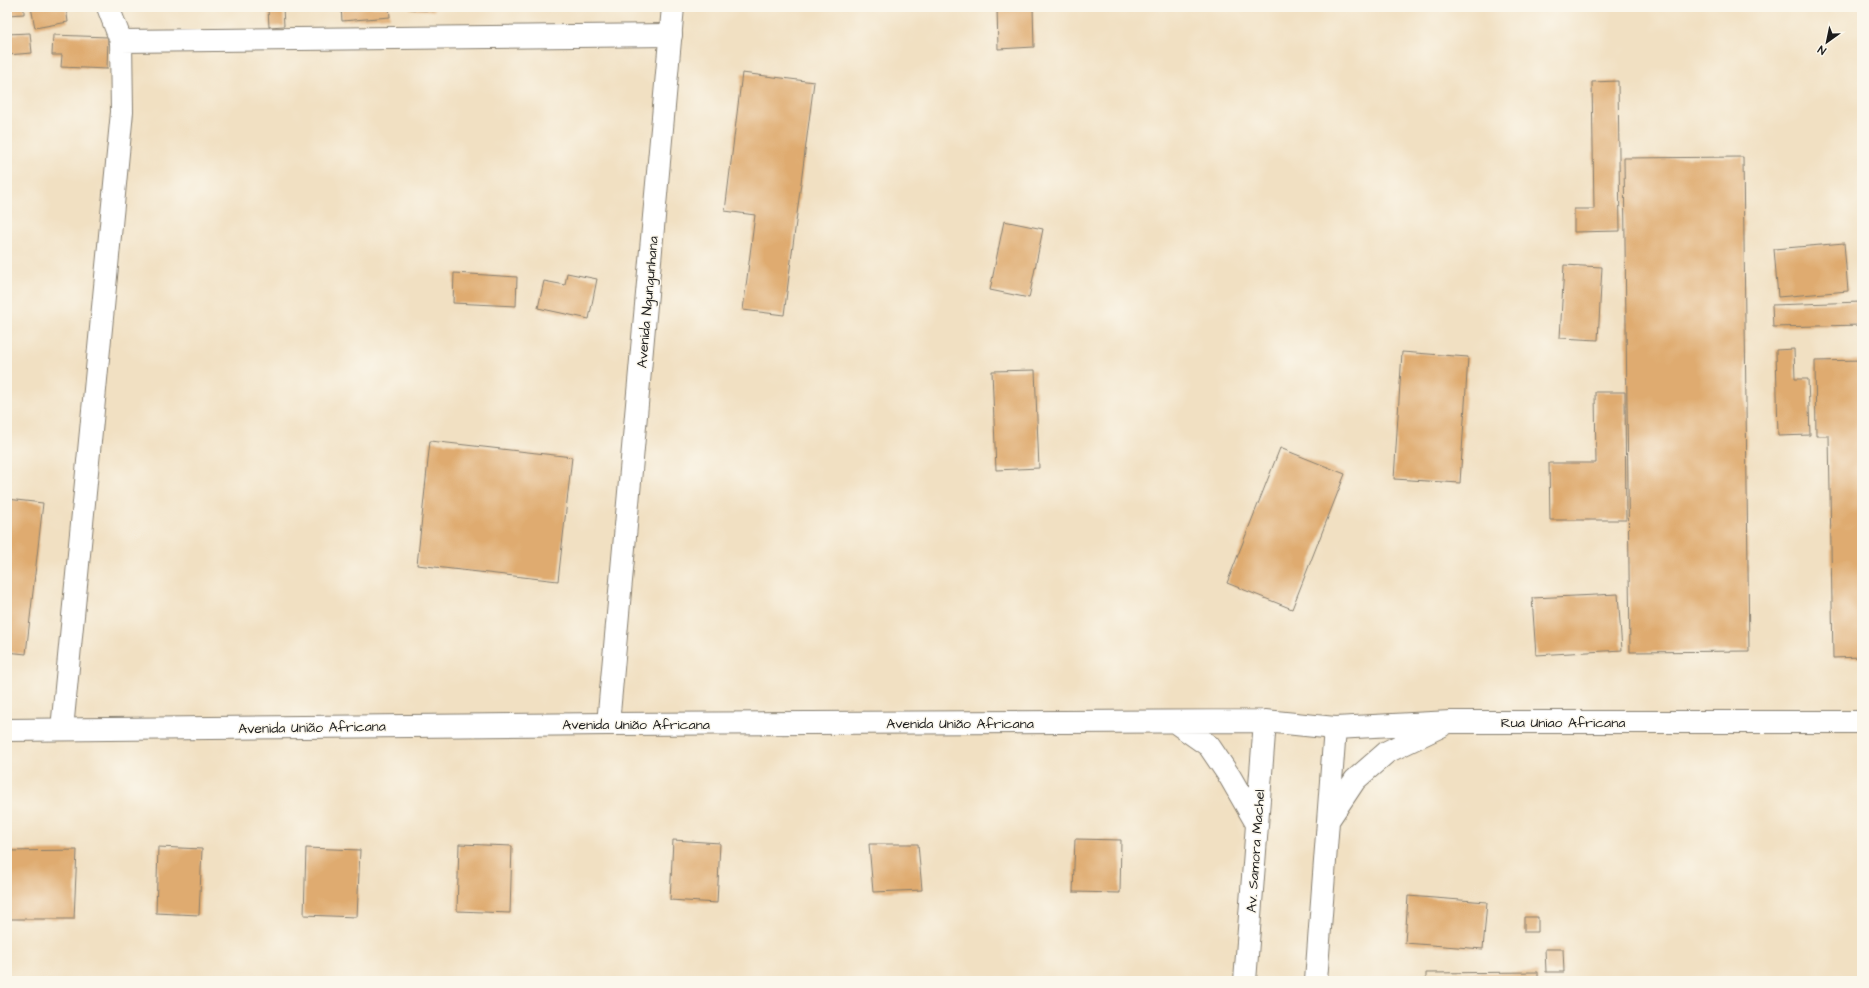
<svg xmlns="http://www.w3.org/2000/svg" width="1869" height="988" font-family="'Architects Daughter',sans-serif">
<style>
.building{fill:#dfab6f}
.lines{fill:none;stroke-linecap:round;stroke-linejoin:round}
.minor-casing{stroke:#867e6f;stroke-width:24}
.tertiary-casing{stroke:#867e6f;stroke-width:24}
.secondary-casing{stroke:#867e6f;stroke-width:24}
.minor{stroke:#fff;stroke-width:22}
.tertiary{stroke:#fff;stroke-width:22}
.secondary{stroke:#fff;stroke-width:22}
.labels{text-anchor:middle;stroke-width:3;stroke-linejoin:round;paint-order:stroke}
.street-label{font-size:14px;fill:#1c1c1c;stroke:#fbf7ec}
</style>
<rect width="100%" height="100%" fill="#fbf7ec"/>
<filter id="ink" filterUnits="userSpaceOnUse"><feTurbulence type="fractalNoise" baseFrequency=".025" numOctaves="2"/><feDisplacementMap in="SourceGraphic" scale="8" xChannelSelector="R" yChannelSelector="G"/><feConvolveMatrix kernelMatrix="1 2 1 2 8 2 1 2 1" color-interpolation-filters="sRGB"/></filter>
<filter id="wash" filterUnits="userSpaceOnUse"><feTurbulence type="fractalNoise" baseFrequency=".012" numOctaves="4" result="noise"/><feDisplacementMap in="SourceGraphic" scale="16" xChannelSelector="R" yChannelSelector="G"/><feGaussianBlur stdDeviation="0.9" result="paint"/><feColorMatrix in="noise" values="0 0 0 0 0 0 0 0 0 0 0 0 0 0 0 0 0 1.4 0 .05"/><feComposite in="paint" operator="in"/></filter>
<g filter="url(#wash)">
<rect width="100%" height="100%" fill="#f1e0c2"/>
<g id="blocks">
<!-- building -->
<path class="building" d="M7 7H24V14L7 15Z
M31 7H66L68 22 35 28Z
M283 7 284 26 269 27 268 8Z
M341 7H389L390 17 342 21Z
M411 7H435L434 11 410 9Z
M997 7H1033L1034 47 998 49Z
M30 33 32 53 7 55V34Z
M53 35 108 37 107 69 61 67 62 55H52Z
M742 73 814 82 784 315 743 310 755 215 725 211Z
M1618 81 1620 231 1574 232V209H1594L1592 82Z
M1743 157 1749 651 1630 652 1624 158Z
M1004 221 1043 229 1029 298 990 290Z
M1844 243 1848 291 1778 297 1774 249Z
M1564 265 1602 267 1598 340 1560 338Z
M454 273 517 277 516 306 453 303Z
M567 273 597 279 589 319 538 308 544 281 565 285Z
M1861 302 1862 325 1773 327 1772 305Z
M1794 349 1795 379H1808L1810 435 1778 436 1776 350Z
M1402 352 1468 357 1460 483 1394 479Z
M1862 360V657L1833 658 1829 436H1816L1815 361Z
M1035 370 1039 468 996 470 992 371Z
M1595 392H1625L1626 520H1550L1549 463H1596Z
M430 441 572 457 558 581 417 565Z
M1280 448 1345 474 1292 609 1227 583Z
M7 499 43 503 26 654 7 652Z
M1618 594 1622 650 1536 655 1532 598Z
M1075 839 1121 840 1120 893 1073 892Z
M673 840 720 843 717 903 670 900Z
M459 844 512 846 510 913 457 911Z
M869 844H918L922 890 873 892Z
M158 847 202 849 199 915 156 913Z
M306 848 360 850 357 917 304 915Z
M77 850 74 919H7V851Z
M1408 896 1487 902 1483 949 1405 943Z
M1524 917H1538V932H1524Z
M1545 949H1563L1564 972H1546Z
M1538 972V981H1426V973Z"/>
</g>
</g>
<g filter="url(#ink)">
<use href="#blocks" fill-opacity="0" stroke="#867e6f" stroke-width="1"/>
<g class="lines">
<defs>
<path id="minor" d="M108 7 121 41
M62 729 122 112 121 41 671 35"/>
<path id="tertiary" d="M608 724 673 7"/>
<path id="secondary" d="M1175 722 1209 746 1230 777 1257 824
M7 730 608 724 1265 721 1335 728 1451 722H1862
M1329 819 1355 780 1387 752 1441 726
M1245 981 1265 721
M1316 981 1335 728"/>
</defs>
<!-- minor casing -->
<use href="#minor" class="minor-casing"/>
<!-- tertiary casing -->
<use href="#tertiary" class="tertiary-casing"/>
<!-- secondary casing -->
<use href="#secondary" class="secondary-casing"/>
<!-- minor -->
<use href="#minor" class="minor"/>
<!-- tertiary -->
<use href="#tertiary" class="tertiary"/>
<!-- secondary -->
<use href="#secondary" class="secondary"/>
</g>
</g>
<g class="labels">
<!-- street labels -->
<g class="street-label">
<text transform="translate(647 302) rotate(-85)" y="5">Avenida Ngungunhana</text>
<text x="1563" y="727">Rua Uniao Africana</text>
<text x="960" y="728">Avenida União Africana</text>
<text x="636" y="729">Avenida União Africana</text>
<text transform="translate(312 727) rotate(-1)" y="5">Avenida União Africana</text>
<text transform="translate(1255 851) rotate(-86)" y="5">Av. Samora Machel</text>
</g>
</g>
<!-- margin -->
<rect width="1869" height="988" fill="none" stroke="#fbf7ec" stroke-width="24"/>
<!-- north arrow -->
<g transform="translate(1827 42) rotate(213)" stroke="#fbf7ec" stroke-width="3" paint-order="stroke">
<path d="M0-3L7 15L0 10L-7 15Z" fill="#1c1c1c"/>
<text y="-6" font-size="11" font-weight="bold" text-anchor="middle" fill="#1c1c1c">N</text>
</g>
</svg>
